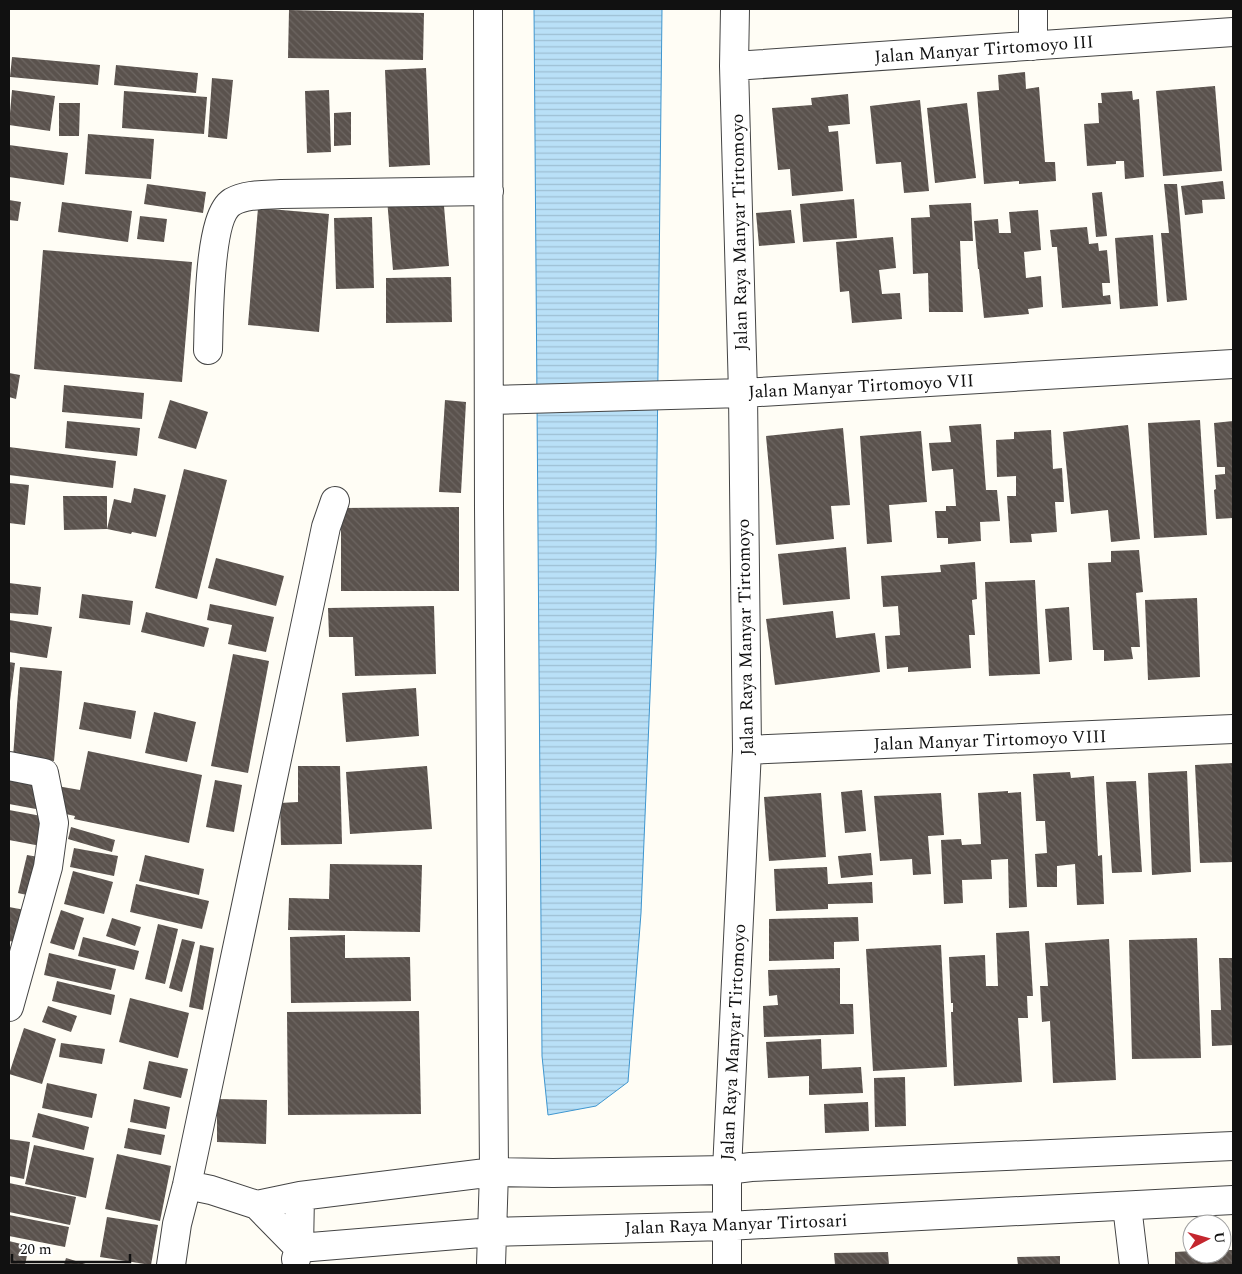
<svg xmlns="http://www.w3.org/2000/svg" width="1242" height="1274" font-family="Spectral,serif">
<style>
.water{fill:url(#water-rules);stroke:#3f96cf}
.building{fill:url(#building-back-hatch)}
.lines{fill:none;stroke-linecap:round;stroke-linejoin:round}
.minor-casing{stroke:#444;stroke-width:30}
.minor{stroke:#fff;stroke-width:28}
.labels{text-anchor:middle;stroke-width:5;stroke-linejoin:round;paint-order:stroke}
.street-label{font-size:18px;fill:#111;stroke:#fff}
</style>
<defs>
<pattern id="water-rules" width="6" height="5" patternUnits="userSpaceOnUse" patternTransform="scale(1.25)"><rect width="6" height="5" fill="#b9e0f7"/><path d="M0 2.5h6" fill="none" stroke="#9ebfd3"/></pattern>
<pattern id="building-back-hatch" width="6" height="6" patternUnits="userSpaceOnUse" patternTransform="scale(1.25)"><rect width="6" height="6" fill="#5a524d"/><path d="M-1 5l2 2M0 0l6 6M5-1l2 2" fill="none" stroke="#6d6662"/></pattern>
</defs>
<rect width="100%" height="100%" fill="#fffdf5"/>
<!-- water -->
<path class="water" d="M534 9H662L656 552 641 913 628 1082 596 1106 548 1115 542 1056Z"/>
<!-- building -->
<path class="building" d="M289 10 424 13 423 60 288 58Z
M12 57 100 65 98 85 10 77Z
M116 65 198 73 196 93 114 85Z
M426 68 430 165 389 167 385 70Z
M1025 72 1026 89 1039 87 1045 162H1055L1056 181 1019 184V181L984 184 977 92 999 90 998 75Z
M212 78 233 80 227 139 208 137Z
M1215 86 1222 171 1163 176 1156 91Z
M12 90 55 96 50 131 9 125Z
M329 90 331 152 307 153 305 91Z
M124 91 207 97 204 134 122 128Z
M1132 91 1133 100 1139 99 1144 177 1125 179 1124 161H1116V164L1087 166 1084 124 1099 123 1098 103H1102L1101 93Z
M848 94 850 124 828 126 829 132 838 131 843 191 792 196 790 169 778 170 772 108 812 105 811 98Z
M920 100 929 191 904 193 901 162 876 164 870 106Z
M59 103H80L79 136H59Z
M967 103 976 178 935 183 927 108Z
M351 112V145L334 146V113Z
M88 134 154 139 151 179 85 174Z
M9 145 68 153 64 185 9 177Z
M1223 181 1225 199 1202 200 1203 213 1185 215 1181 186Z
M147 184 206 192 203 213 144 204Z
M1164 184H1177L1187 300 1167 302 1161 233H1169Z
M1102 192 1107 236 1096 237 1092 193Z
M443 194 449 266 393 270 387 199Z
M854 199 857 238 803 242 800 204Z
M9 200 21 202 18 221 9 220Z
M62 202 132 211 128 242 58 232Z
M971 203 973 241H960L963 312H929L928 273 913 274 911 218 930 217 929 205Z
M258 208 329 214 319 332 248 325Z
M791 210 795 243 759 246 756 213Z
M1038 210 1041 250 1024 252 1026 278 1041 276 1043 307 1028 309 1029 314 984 318 979 269H978L974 221 998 219 999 233H1011L1009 212Z
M140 216 167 219 164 242 137 239Z
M372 217 374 288 336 289 334 218Z
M1087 227 1089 244 1098 243 1099 251 1107 250 1110 283H1102L1103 296 1110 295 1111 304 1062 308 1057 247H1052L1050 230Z
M1153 235 1158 306 1120 309 1115 238Z
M893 237 896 268 879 270 882 294 900 293 902 319 852 323 849 291 840 292 836 242Z
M43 250 192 262 182 382 34 369Z
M451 277 452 322 386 323V278Z
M9 373 20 375 16 399 9 397Z
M64 385 144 393 142 419 62 412Z
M170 400 208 412 196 449 158 438Z
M445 400 466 402 461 493 439 492Z
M1200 420 1207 535 1154 538 1148 423Z
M67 421 140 428 137 456 65 448Z
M1233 421V518L1216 519 1214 490 1216 489 1215 475 1225 474V467H1217L1214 423Z
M981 424 986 490H997L1000 521 980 522 981 541 948 544V538H937L935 511H946V506H956L953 469 932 471 929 443 951 442 949 426Z
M1128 425 1140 539 1111 542 1108 510 1071 514 1063 432Z
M843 428 850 505 831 506 834 539 776 545 766 436Z
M1051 430 1053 469 1062 468 1064 502H1055L1057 532 1031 534 1032 542 1010 543 1007 496H1016V476L997 477 996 440 1014 439V432Z
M921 431 927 502 889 505 892 542 867 544 860 436Z
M9 447 116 461 113 488 9 475Z
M184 469 227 480 197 599 155 588Z
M9 483 29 485 25 525 9 523Z
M134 488 166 495 156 537 132 532 131 534 107 529 114 499 131 503Z
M63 496H107V529L64 530Z
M459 507V591H341V508Z
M846 547 850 599 783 605 778 554Z
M1139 550 1143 592 1136 593 1140 647H1131L1133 659 1104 661V650H1093L1088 563 1111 562V551Z
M216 558 284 576 276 606 208 588Z
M975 562 977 599 972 600 975 635H969L971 668 908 672V667L887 669 885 636 900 635 898 606 883 607 881 576 941 572 940 565Z
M1035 580 1040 674 989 676 985 582Z
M9 583 41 587 38 615 9 613Z
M82 594 133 601 130 625 79 618Z
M1197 598 1200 677 1148 680 1145 600Z
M210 604 274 617 266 652 228 644 232 625 207 620Z
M434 606 436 674 355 676 353 637H329L328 608Z
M1069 607 1072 660 1049 662 1045 609Z
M833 611 836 638 875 633 880 672 775 685 766 619Z
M146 612 209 628 204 647 141 632Z
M9 620 52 627 47 658 9 652Z
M233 654 269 661 248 773 211 766Z
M9 662 15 663 10 701H9Z
M20 667 62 671 54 761 13 757Z
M416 688 419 736 346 742 342 693Z
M84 702 136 711 131 739 79 729Z
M154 712 196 722 187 762 145 753Z
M88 751 202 775 189 843 74 819 75 816 52 811 57 786 80 790Z
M1233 763V862L1200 863 1195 765Z
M298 766H340L342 844 281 845 280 803 298 802Z
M427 766 432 829 350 834 346 772Z
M9 770 41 776 36 809 9 804Z
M1187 771 1191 872 1152 875 1148 773Z
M1070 772 1071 778 1094 776 1098 856 1102 855 1104 904 1077 905 1075 864 1057 866V887H1037L1035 854 1047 853 1045 821H1036L1033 774Z
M215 780 242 785 234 832 206 827Z
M1136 781 1142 872 1112 873 1106 782Z
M862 790 866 831 845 833 841 792Z
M1008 791V793L1021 792 1027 907 1009 908 1008 859 991 860 992 879 962 880 963 903 944 904 941 840 961 839 962 845 981 844 978 793Z
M821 793 826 857 769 861 764 797Z
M941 793 944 835 928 836 931 874 913 875 912 859 880 861 874 796Z
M9 810 52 818 46 847 9 840Z
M71 827 115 840 112 852 68 839Z
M74 848 118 856 114 876 70 867Z
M871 853 873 875 841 878 838 856Z
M27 855 44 858 36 897 18 893Z
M145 855 204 869 199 895 139 881Z
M330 864 422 865 420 932 288 930 289 898 329 899Z
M827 867 828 884 872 882 873 903 828 904V909L776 911 774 869Z
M73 871 113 882 104 914 64 904Z
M136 884 209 901 202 929 130 912Z
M9 907 25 910 20 943 9 941Z
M61 910 84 918 74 950 50 943Z
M858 917 859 941 834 942V959L769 961V919Z
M112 918 141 927 135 946 106 936Z
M158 924 178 929 165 984 145 979Z
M1029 931 1033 996H1027L1028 1018H1018L1022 1082 954 1086 951 1012H953V1003H951L949 957 985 955 986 986H998L996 933Z
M345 935V958L410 957 411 1001 291 1003 290 937Z
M83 937 139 951 134 970 78 956Z
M1197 938 1201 1058 1132 1059 1129 940Z
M182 939 195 942 182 992 169 988Z
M1109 939 1116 1080 1053 1083 1050 1021 1042 1022 1040 986H1048L1045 943Z
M200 945 214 948 203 1010 189 1007Z
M941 945 947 1067 873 1071 866 949Z
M49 953 116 969 111 990 44 975Z
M1219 958H1233V1045L1212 1046 1211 1010H1221Z
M840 968V1004H853L854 1034 764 1037 763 1006 778 1005 777 995 769 996 768 970Z
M57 981 115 995 111 1015 52 1001Z
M130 998 189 1013 178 1058 119 1042Z
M48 1006 77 1016 71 1032 42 1022Z
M419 1011 421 1114 288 1115 287 1012Z
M24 1028 56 1039 42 1084 9 1074Z
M821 1039 822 1069 861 1067 863 1093 809 1095V1076L768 1078 766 1042Z
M61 1043 105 1049 102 1064 59 1057Z
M149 1061 188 1069 181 1098 143 1089Z
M905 1077 906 1126 875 1127 874 1078Z
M47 1083 97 1094 92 1118 42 1108Z
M134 1099 170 1107 166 1129 130 1122Z
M217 1099 267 1100 266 1144 217 1142Z
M868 1102 869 1131 825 1133 824 1104Z
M38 1113 89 1127 84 1150 32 1137Z
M128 1128 165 1135 161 1155 124 1148Z
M9 1139 30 1142 24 1179 9 1176Z
M34 1145 94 1158 86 1198 25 1184Z
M117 1154 171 1166 160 1221 105 1209Z
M9 1183 76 1197 70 1225 9 1212Z
M9 1215 69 1227 65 1247 9 1236Z
M107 1217 158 1225 151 1265 100 1257Z
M9 1241 29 1246 25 1265H9Z
M1222 1250H1233V1265H1175V1252L1192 1251V1254H1222Z
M888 1252 889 1265H835L834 1253Z
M1060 1256V1265H1018L1017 1257Z
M66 1258 89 1265H64Z"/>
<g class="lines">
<defs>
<path id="minor" d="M488 9 489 507 494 1172 491 1265
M1033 46V9
M734 66 1233 32
M208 350C209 322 208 217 232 202 246 194 265 195 281 194L489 191
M489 400 743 393 1233 364
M747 750 1233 729
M9 766 44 773 54 823 48 867 9 1007
M187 1185 211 1190 257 1205 299 1248 493 1232 727 1226 1233 1200
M257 1205 300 1196 494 1172 553 1173 727 1170 751 1167 1233 1146
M1127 1206 1134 1265
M296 1259 299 1248 300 1196
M171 1265 177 1224 187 1185 326 527 335 501
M727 1265V1170L747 750 743 393 734 66 735 9"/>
</defs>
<!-- minor casing -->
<use href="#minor" class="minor-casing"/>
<!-- minor -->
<use href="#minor" class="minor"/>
</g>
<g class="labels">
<!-- street labels -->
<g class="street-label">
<text transform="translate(984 49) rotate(-4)" y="6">Jalan Manyar Tirtomoyo III</text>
<text transform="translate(739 232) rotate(-91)" y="6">Jalan Raya Manyar Tirtomoyo</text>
<text transform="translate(861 386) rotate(-3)" y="6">Jalan Manyar Tirtomoyo VII</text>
<text transform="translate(745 637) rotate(-91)" y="6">Jalan Raya Manyar Tirtomoyo</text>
<text transform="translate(990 740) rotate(-2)" y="6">Jalan Manyar Tirtomoyo VIII</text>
<text transform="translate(733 1042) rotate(-87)" y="6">Jalan Raya Manyar Tirtomoyo</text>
<text transform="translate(736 1224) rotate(-2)" y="6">Jalan Raya Manyar Tirtosari</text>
</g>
</g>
<!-- border -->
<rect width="1242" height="1274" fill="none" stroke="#111111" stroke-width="20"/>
<!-- north arrow -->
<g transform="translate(1207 1239) rotate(84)"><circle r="24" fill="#ffffff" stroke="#a0a0a0"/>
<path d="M0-4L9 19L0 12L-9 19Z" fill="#c4262e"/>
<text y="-8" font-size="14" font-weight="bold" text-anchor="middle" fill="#111111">U</text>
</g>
<!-- scale -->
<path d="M12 1254v8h118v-8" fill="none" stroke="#111111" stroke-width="2.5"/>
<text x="20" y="1254" font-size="15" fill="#111111" stroke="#ffffff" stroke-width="4" paint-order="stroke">20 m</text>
</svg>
